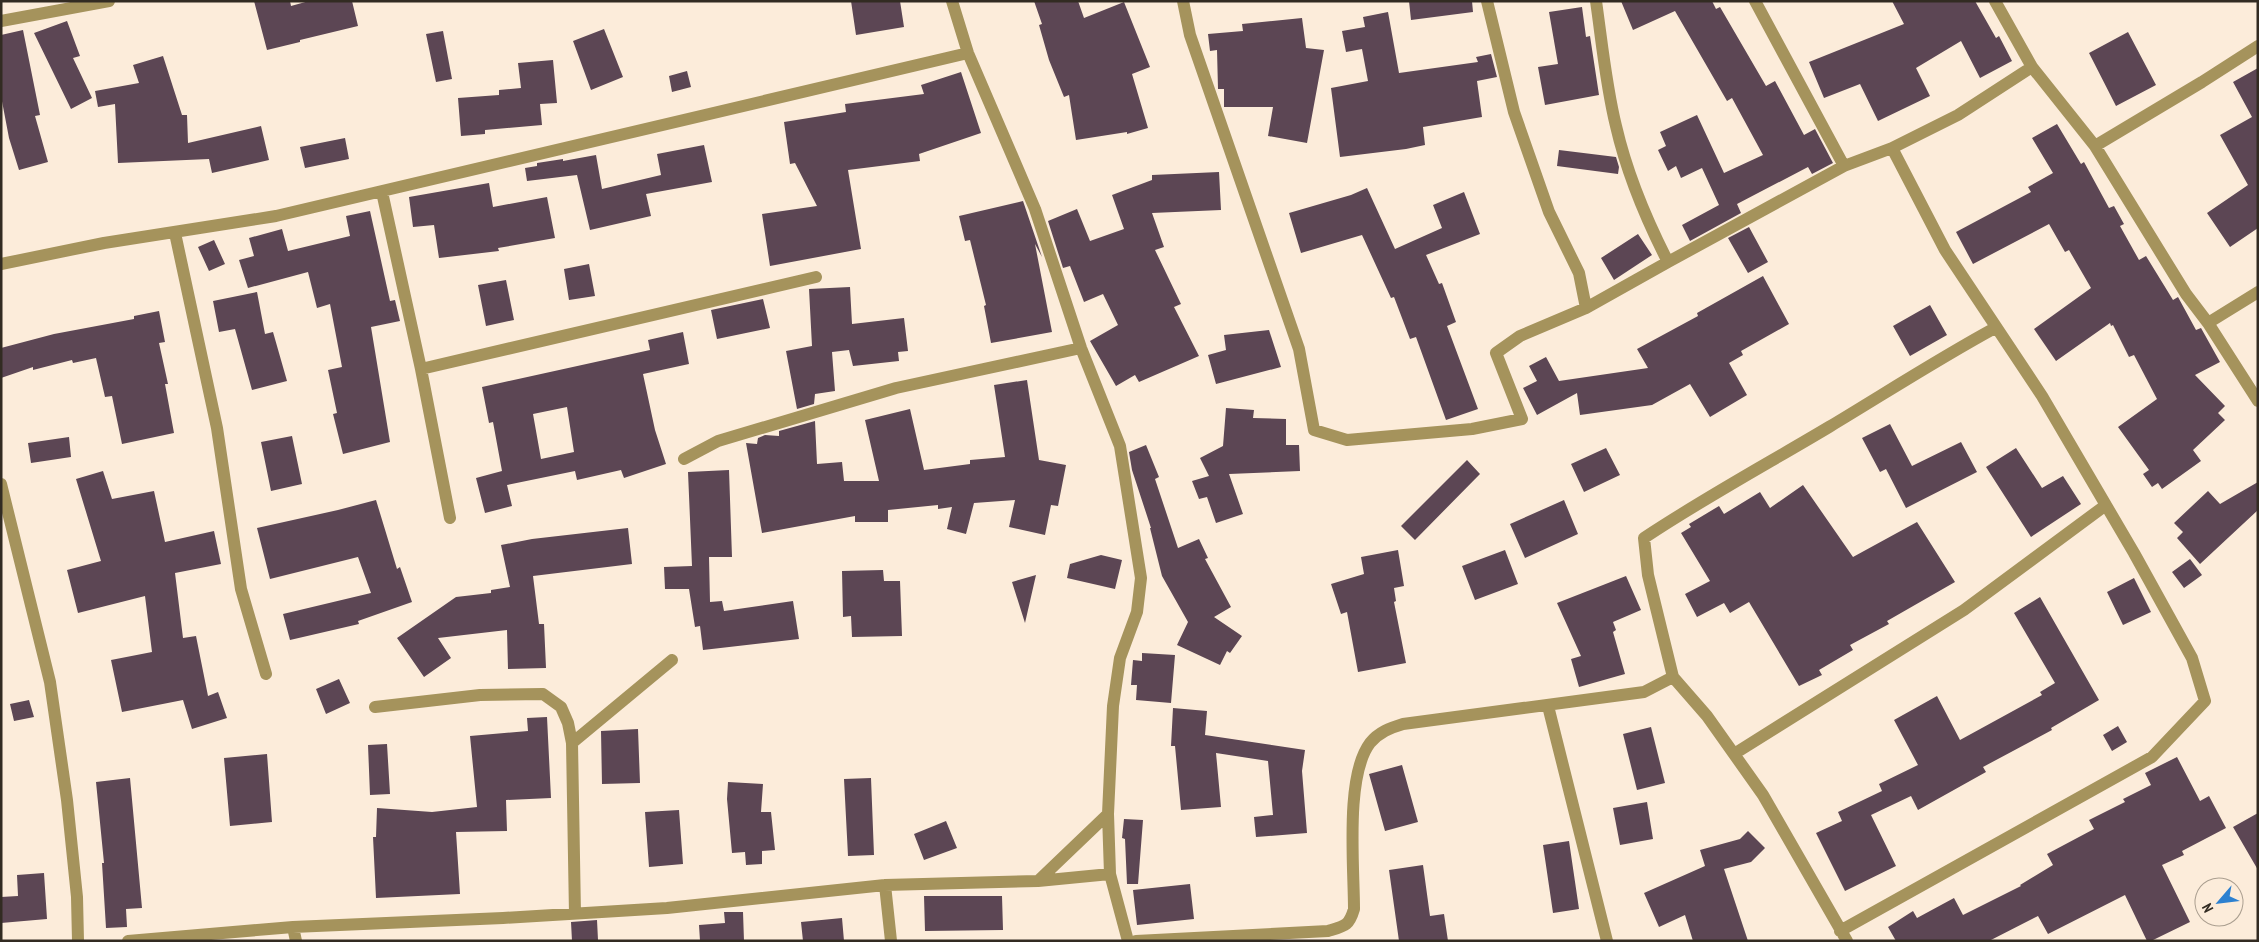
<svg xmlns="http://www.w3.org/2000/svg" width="2259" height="942" font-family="'PT Sans Narrow',sans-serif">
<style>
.building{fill:#5c4654;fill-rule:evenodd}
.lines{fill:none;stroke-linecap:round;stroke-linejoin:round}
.street{stroke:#a5935c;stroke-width:12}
</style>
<rect width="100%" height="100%" fill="#fcecda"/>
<!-- building -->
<path class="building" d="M254 1H290L291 6 309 1H352L358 26 300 40V42L267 50Z
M851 1H900L904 27 856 35Z
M1034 1H1078L1084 18 1124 2 1150 67 1132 74 1148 128 1127 134V132L1076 140 1069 95 1064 97 1049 60 1039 25 1042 24Z
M1409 1H1472L1473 12 1411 20Z
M1621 1H1712L1716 9 1720 7 1766 86 1775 81 1804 135 1815 129 1833 163 1812 174 1808 167 1737 204 1741 213 1690 241 1682 225 1719 205 1702 168 1681 178 1676 166 1668 171 1658 150 1666 146 1660 132 1697 115 1724 173 1763 155 1732 98 1727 101 1675 11 1633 30Z
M1892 1H1975L1996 38 1999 36 2012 61 1980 78 1961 41 1916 68 1930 96 1878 121 1860 84 1824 98 1809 62 1904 24Z
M1582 7 1586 37 1590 36 1599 95 1545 105 1538 67 1558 64 1549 12Z
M1388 12 1399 73 1478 62 1476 57 1491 54 1497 77 1477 81 1482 117 1423 127 1425 145 1406 149 1340 157 1331 88 1368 81 1362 49 1346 52 1342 31 1365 27 1363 17Z
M1302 18 1306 48 1324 50 1307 143 1268 136 1273 107H1224V89H1218L1217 50 1210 51 1208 34 1243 31 1242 24Z
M67 21 80 56 73 58 92 98 71 109 34 33Z
M604 29 623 77 591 90 573 41Z
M23 30 40 115 35 116 48 162 19 170 9 138 1 96V35Z
M443 31 452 79 436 82 426 34Z
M2128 32 2156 85 2116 106 2089 53Z
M163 56 182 115H187L188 143 261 126 269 160 212 173 209 159 118 163 115 104 98 107 95 91 139 83 133 65Z
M553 60 557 103 540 104 542 125 485 130V134L461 136 458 98 499 95V90L521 88 518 63Z
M2258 68V228L2230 247 2207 213 2248 185 2220 135 2252 117 2233 82Z
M687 71 691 87 672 92 669 76Z
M961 72 981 133 919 154 920 161 848 170 861 249 770 266 762 214 817 206 795 163 790 164 784 122 846 112 845 104 924 94 921 85Z
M2057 124 2081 164 2084 162 2109 208 2114 206 2124 224 2120 226 2139 260 2146 256 2173 300 2178 297 2196 330 2201 328 2220 362 2195 375 2225 406 2218 413 2225 420 2193 450 2201 461 2162 489 2158 483 2152 487 2143 474 2149 470 2118 427 2157 399 2134 355 2129 357 2113 325 2111 326 2110 323 2056 361 2034 329 2091 288 2069 250 2065 252 2049 224 1973 264 1956 232 2031 192 2028 187 2053 173 2032 138Z
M345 138 349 159 305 168 300 147Z
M704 145 712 182 646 194 651 216 590 230 577 175 527 181 525 168 537 166V163L563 159V161L596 155 602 189 661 175 657 154Z
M1559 150 1616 157 1619 167 1618 174 1557 166Z
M1219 172 1221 210 1152 213 1164 247 1155 250 1181 304 1174 307 1199 356 1139 382 1135 375 1116 386 1090 341 1118 325 1103 294 1084 302 1070 266 1063 268 1048 221 1077 209 1090 241 1124 229 1112 195 1152 180V175Z
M489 183 493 207 547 197 555 238 498 248 499 251 439 258 434 225 413 227 409 197Z
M1367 188 1395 249 1442 228 1433 205 1464 192 1480 234 1426 255 1439 284 1442 283 1456 322 1447 326 1478 409 1446 420 1416 337 1410 339 1394 297 1391 298 1362 235 1301 253 1289 213 1351 195Z
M1023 201 1042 257 1035 244 1052 332 991 343 984 306 986 305 970 240 965 241 959 216Z
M370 211 390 301 395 300 400 321 371 327 390 442 343 454 333 414 337 413 328 370 342 367 330 304 317 308 308 272 248 288 239 260 254 256 249 238 282 229 288 251 350 236 346 216Z
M1749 227 1768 262 1748 273 1728 238Z
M1638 234 1652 255 1614 280 1601 258Z
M214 240 225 264 209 271 198 247Z
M589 264 595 296 569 300 564 269Z
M1763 276 1789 324 1741 351 1743 355 1729 363 1747 395 1710 417 1690 384 1652 405 1580 415 1577 393 1537 415 1523 388 1537 381 1529 366 1546 357 1559 381 1648 368 1637 349 1698 316 1697 313Z
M506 280 514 320 486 326 478 285Z
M850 287 852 324 904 318 908 351 898 352 899 361 853 366 849 350 832 352 835 391 815 394 814 404 797 409 786 351 812 346 809 289Z
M257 292 265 334 273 332 287 381 252 390 235 329 219 332 213 301Z
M763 299 770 328 717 339 711 310Z
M1930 305 1947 335 1910 356 1893 326Z
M159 311 165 342 159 343 168 384H165L174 433 122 444 112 396 105 397 96 358 73 363 72 360 33 370V367L1 378V348L54 334 134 319V316Z
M1269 330 1281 367 1216 384 1208 355 1226 350 1224 335Z
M683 332 689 364 643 374 655 430 666 464 624 478 621 470 577 480 575 471 507 485 512 506 485 513 476 478 502 471 493 422 489 423 482 387 650 350 648 340ZM567 407 574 452 541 459 533 414Z
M1027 380 1039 460 1066 465 1058 506 1051 505 1045 535 1009 527 1015 500 974 503 966 534 947 529 952 507 938 509V505L888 510V522H855V516L762 533 746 443 757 444 758 438 765 435 779 436V431L815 421 817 464 842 462 844 481H879L865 420 910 409 924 470 970 464V460L1005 457 994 385Z
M1226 408 1254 410 1253 418 1286 419V445H1299L1300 471 1229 474 1243 514 1216 523 1207 497 1199 499 1192 481 1209 476 1200 458 1223 446Z
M1890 424 1912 466 1961 442 1977 472 1906 508 1886 469 1880 472 1862 438Z
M292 436 302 484 271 491 261 442Z
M69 437 71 457 31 463 28 443Z
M1146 445 1159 477 1155 479 1178 548 1199 539 1208 558 1205 559 1231 607 1214 617 1242 636 1230 653 1227 651 1220 665 1177 645 1188 622 1162 576 1150 528H1151L1132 470 1129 452Z
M1606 448 1620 475 1584 492 1571 464Z
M2016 448 2042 488 2063 476 2081 504 2031 537 1986 467Z
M1467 460 1480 474 1415 540 1401 526Z
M729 470 732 557H709L710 602 722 601 724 611 793 601 799 639 703 650 700 626 695 627 689 589H665L664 567 692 566 688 472Z
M103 471 112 499 154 491 165 542 214 531 221 564 175 573 183 638 196 636 208 696 218 692 227 718 192 729 183 700 122 712 111 660 152 652 145 596 78 613 67 570 101 561 76 479Z
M2258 482V510L2200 564 2177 538 2183 532 2174 523 2208 491 2220 504Z
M1803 485 1853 557 1917 522 1955 582 1887 621 1889 624 1850 645 1853 650 1819 670 1822 675 1799 686 1749 602 1730 613 1724 603 1697 617 1685 594 1710 581 1681 533 1691 527 1689 524 1719 506 1724 514 1760 492 1770 508Z
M376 500 397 569 400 567 412 602 358 621 359 624 290 640 283 614 371 593 358 557 270 579 257 528 338 510Z
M1564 500 1578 534 1525 558 1510 524Z
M628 528 632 564 533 576 539 624H544L546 668 508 669 507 630 438 638 451 658 424 677 397 638 456 597 491 593V590L510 587 501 545 532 539Z
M1398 550 1404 586 1394 588 1396 601 1394 602 1406 663 1358 672 1347 612 1341 614 1331 584 1364 574 1361 557Z
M1505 550 1518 584 1475 600 1462 566Z
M1101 555 1122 560 1115 589 1067 578 1070 564Z
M2190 559 2202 575 2184 588 2172 572Z
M883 570 884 581H900L902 636 852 637 851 616 843 617 842 571Z
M1036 575 1025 623 1012 582Z
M1626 576 1641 610 1613 622 1616 630 1613 632 1625 674 1579 687 1571 659 1581 656 1557 603Z
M2134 578 2151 612 2123 625 2107 592Z
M2040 597 2099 700 2051 728 2052 730 1983 767 1986 772 1918 810 1911 796 1871 815 1896 866 1845 891 1816 833 1842 821 1838 812 1882 791 1879 784 1918 765 1894 720 1937 696 1960 740 2042 695 2040 692 2055 683 2014 613Z
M1142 653 1175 655 1171 703 1136 700 1137 685H1131L1133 660 1142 661Z
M339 679 350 703 326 714 316 689Z
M29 700 34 717 14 721 10 704Z
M1173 708 1207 711 1205 735 1305 750 1302 771 1307 833 1256 837 1254 817 1273 815 1268 761 1216 753 1221 807 1181 810 1175 746H1171Z
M547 717 551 798 506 800 507 831 456 832 460 894 376 898 373 837H376L377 808 432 812 477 807 470 736 528 731 527 718Z
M2118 726 2127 742 2112 751 2103 735Z
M1651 727 1665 783 1637 790 1623 734Z
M638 729 640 783 602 784 601 731Z
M387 744 390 794 370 795 368 745Z
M267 754 272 822 230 826 224 758Z
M2177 757 2200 801 2209 796 2226 828 2182 851 2184 855 2162 865 2190 922 2151 941H2147L2125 895 2048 934 2038 916 1989 941H1896L1888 927 1913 911 1917 918 1954 898 1963 915 2021 886 2020 885 2053 865 2047 854 2094 829 2089 820 2125 802 2123 799 2151 785 2145 773Z
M1402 765 1418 822 1385 831 1369 774Z
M130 778 142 908 126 909 127 927 106 928 102 863H104L96 782Z
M871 778 874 855 848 856 844 779Z
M728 782 763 784 761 812H771L775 850 762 851V864L746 865 745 852 732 853 727 799Z
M1647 802 1653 839 1620 845 1613 808Z
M679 810 683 864 649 867 645 812Z
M2258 813V870L2233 827Z
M1124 819 1143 820 1138 884H1127L1125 839 1122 838Z
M946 821 957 848 924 860 914 834Z
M1748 831 1765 848 1751 862 1724 869 1748 941H1693L1685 915 1659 927 1644 893 1705 866 1700 850 1740 839Z
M1569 841 1579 909 1553 913 1543 845Z
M1423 865 1430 916 1444 914 1448 941H1399L1389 870Z
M44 873 47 919 1 923V897L18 896 17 875Z
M1190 884 1194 919 1137 925 1133 890Z
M924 896H1002L1003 930 925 931Z
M724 912H743L744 941H700L699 925 725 923Z
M842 918 844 941H803L801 922Z
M597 920 598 940 572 941 571 922Z"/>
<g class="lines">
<!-- street -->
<path class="street" d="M952 1 968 53 1035 209 1081 348 1120 446 1141 578 1137 612 1120 658 1113 706 1108 814 1110 874 1128 941
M1183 1 1190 35 1299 349 1314 430 1347 440 1472 429 1522 419 1496 353 1520 336 1586 308
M1487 1 1514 112 1549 212 1579 273 1586 308 1668 262
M1596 1C1602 43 1606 86 1616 126 1627 174 1646 219 1668 262L1844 166 1892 148 1958 115 2032 67
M1755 1 1844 166
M1995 1 2032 67 2095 146 2186 294 2208 323 2258 401
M1 21 109 1
M2095 146 2202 82 2258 46
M382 192 421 369 450 518
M175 233 217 428 241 589 266 674
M1 264 104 243 276 216 968 53
M2208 323 2258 292
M421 369 816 277
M684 459 718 441 896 388 1081 348
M1 484 50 682 67 800 77 897 78 941
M1548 706 1607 941
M375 707 480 695 543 694 561 707 568 723 572 743 575 914
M572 743 672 660
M1734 754 1964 610 2106 505
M1038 881 1108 814
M885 885 891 941
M293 927 296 941
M1840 931 2152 757 2205 701 2192 658 2134 553 2042 396 1945 250 1892 148
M128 941 293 927 503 918 667 908 885 885 1038 881 1110 874
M1136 941 1328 931C1345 926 1349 926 1354 909 1354 866 1345 776 1370 743 1379 732 1390 728 1403 724L1644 692 1673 677
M1847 941 1763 795 1707 716 1673 677 1648 575 1644 538C1704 498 1767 464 1829 427 1884 394 1938 359 1995 328"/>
</g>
<!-- border -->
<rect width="2259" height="942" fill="none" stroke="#322b22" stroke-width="5"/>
<!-- north arrow -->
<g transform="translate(2219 902) rotate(242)"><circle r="24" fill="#fcecda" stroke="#ab9f90"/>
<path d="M0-4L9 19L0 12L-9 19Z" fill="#2d81d0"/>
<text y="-8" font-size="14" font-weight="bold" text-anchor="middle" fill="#322b22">N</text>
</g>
</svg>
